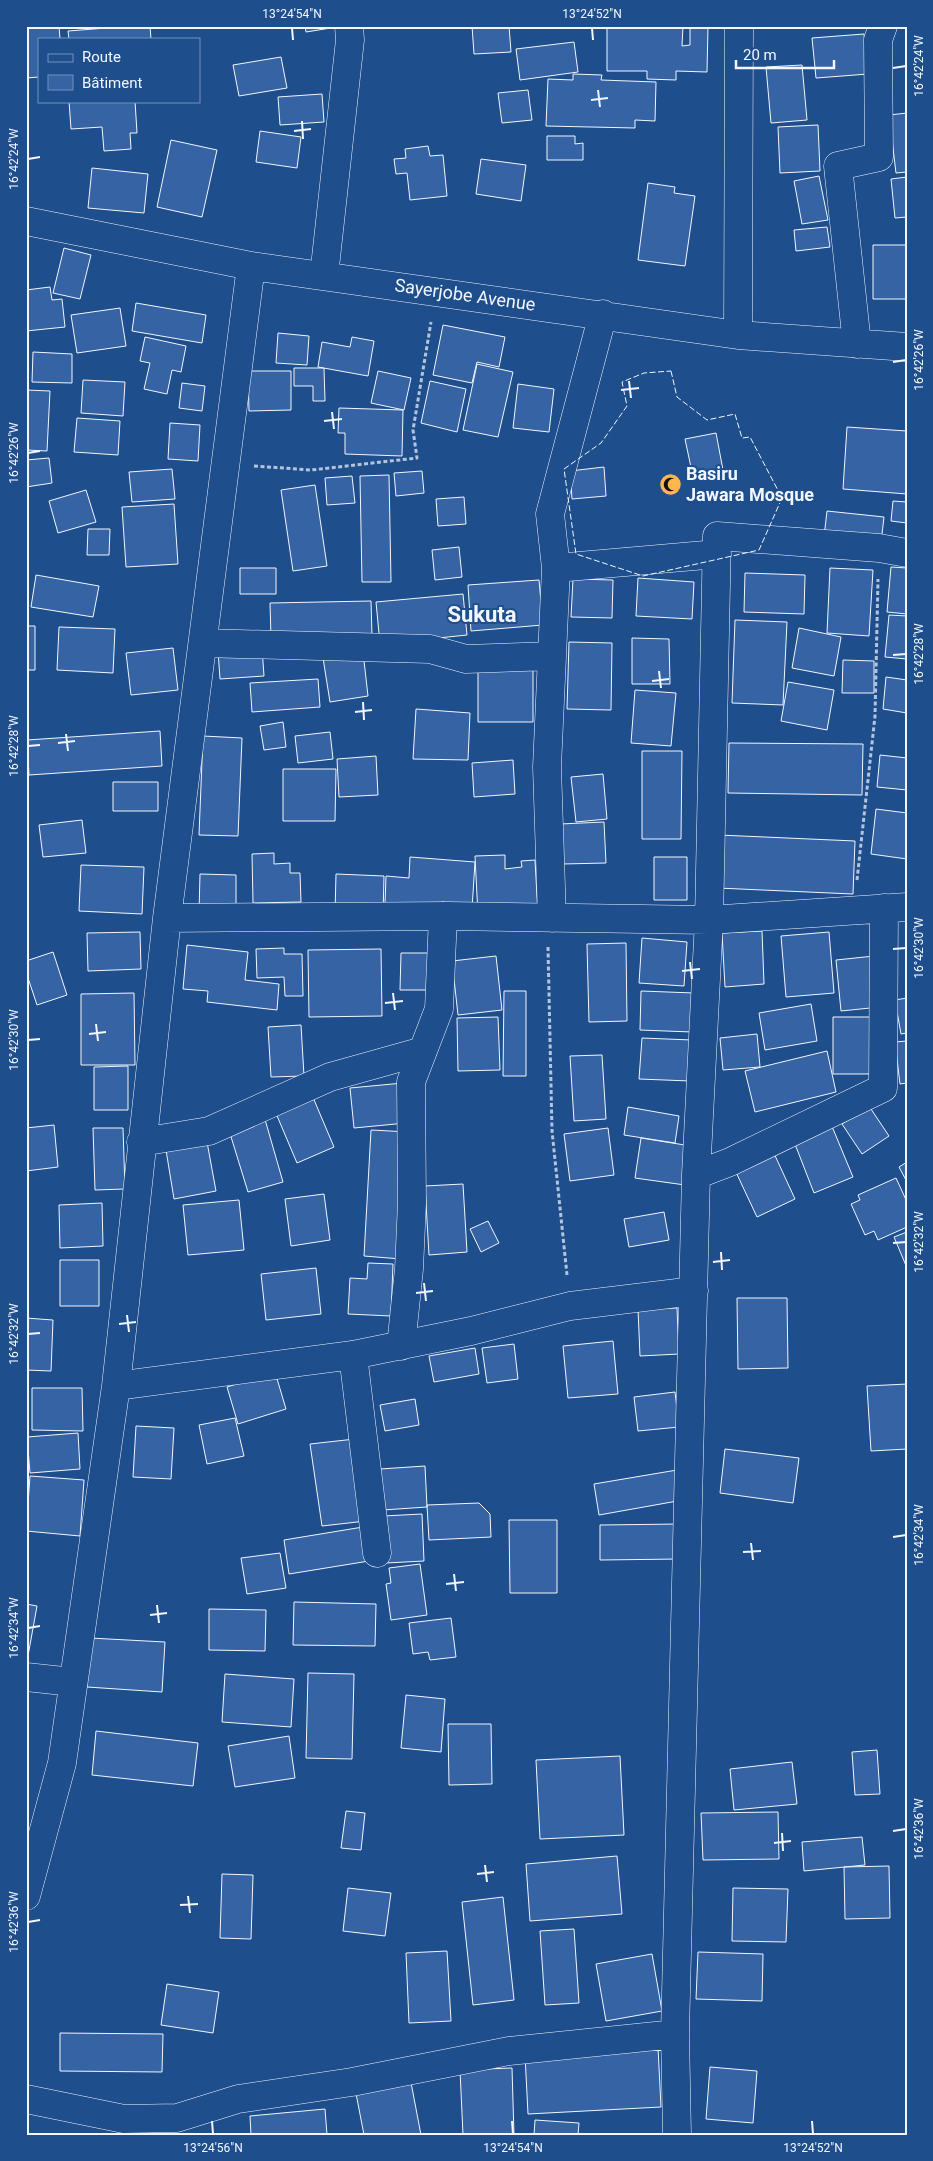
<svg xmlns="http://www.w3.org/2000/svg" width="933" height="2161" font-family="Roboto,sans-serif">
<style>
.building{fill:#3563a3;stroke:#f2f6ff}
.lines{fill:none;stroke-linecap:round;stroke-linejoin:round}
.minor-casing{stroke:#f2f6ff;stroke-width:29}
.path{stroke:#b3c4dc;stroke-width:3;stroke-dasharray:4 2.5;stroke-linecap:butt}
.minor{stroke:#1f4e8c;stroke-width:28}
.fence{stroke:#f2f6ff;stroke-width:1;stroke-dasharray:6 2.5;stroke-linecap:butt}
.ticks{fill:none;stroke:#f2f6ff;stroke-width:2}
.labels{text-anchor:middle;stroke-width:4;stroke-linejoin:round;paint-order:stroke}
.street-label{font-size:18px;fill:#f2f6ff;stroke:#1f4e8c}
.poi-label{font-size:18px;font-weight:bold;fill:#f2f6ff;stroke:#1f4e8c;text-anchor:start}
.district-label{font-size:22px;font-weight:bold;fill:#f2f6ff;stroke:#1f4e8c}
.neatline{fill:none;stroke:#f2f6ff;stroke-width:2}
.ticks-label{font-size:12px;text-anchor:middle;fill:#f2f6ff}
</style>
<rect width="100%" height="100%" fill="#1f4e8c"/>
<!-- building -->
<path class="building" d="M59 26 60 39H39V77L26 78V28Z
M132 26H150L151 39H69L68 31Z
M305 26H337V27L306 32Z
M472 26H509L511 52 474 54Z
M607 26H683L682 46 690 45V26H708L707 72 676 71V80L647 79V71H607Z
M864 34 868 74 816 78 812 38Z
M574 42 578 72 520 80 516 49Z
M281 57 287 88 239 96 233 65Z
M802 65 807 120 771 123 766 67Z
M573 74 602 75 601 80 656 82 655 121 635 120V128L546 126 548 79 573 80Z
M528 90 532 120 502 123 498 93Z
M322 94 324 122 280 125 278 97Z
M69 101H135L137 133H130L131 149 104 151 102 127 71 129Z
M907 113V172L896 173 889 115Z
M818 125 820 171 780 173 778 127Z
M260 131 301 137 297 168 256 162Z
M547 136H575V144L583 143V160H547Z
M171 140 217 150 202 217 157 207Z
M428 146 430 156 443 155 447 196 410 200 407 173 396 174 394 159 406 158 405 149Z
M481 159 526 165 521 201 476 194Z
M92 168 148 174 144 213 88 208Z
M819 176 828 220 802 224 794 181Z
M907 177V217L895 218 891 179Z
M648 183 675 187 674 193 695 196 685 266 638 260Z
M827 227 830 247 796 251 794 230Z
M873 245H907V299H873Z
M64 248 91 255 80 299 53 293Z
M50 287 52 300 62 299 65 327 26 331V290Z
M136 303 206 315 202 343 132 331Z
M120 308 126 346 77 353 71 315Z
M443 325 505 337 499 367 477 362 472 383 433 375Z
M278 333 309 336 307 365 276 363Z
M145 337 186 346 181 372 172 370 167 394 144 389 150 363 140 361Z
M352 337 374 341 368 376 318 367 322 342 350 347Z
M33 352 72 354V383L32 382Z
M477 364 513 372 498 437 463 430Z
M294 368H324L325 401H313V386H294Z
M248 371H291V410L249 411Z
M378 371 411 378 404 410 371 403Z
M83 380 125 382 123 416 81 413Z
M430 381 466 389 457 432 421 423Z
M182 383 205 386 202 411 179 408Z
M518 384 554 389 549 432 513 428Z
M26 390 50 391 47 451 26 450Z
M339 408 403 410 402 456 345 454V433H338Z
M77 418 120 421 118 455 74 452Z
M170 423 200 425 198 461 168 459Z
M847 427 907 431V494L843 489Z
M716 433 723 470 693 477 685 439Z
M49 458 52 483 26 487V460Z
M604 467 606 496 572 499 570 471Z
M172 469 175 499 132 502 129 472Z
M422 471 424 493 396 496 394 473Z
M389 475 391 582H362L360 476Z
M352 476 355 503 327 505 325 478Z
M315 485 327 566 293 571 281 490Z
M86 490 96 522 58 533 49 501Z
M464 497 466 524 438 526 436 499Z
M893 501 907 502V523L891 521Z
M174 504 178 564 126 567 122 507Z
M827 511 884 517 881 543 824 537Z
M88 529H110L109 555H87Z
M459 547 462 577 435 580 432 550Z
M891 567 907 568V614L887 612Z
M240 568H276V594H240Z
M830 568 873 570 869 636 827 633Z
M745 573 805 575 804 614 744 612Z
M36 575 99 586 93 617 31 607Z
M638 578 694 582 692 619 636 616Z
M573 579 613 580 612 618 571 617Z
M539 580 543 625 471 631 468 585Z
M463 594 467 635 380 644 376 602Z
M371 601 372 636 271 638 270 603Z
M889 615 907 616V659L885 657Z
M735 620 787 622 783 705 732 703Z
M26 626H35V670H26Z
M59 627 115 629 113 673 57 670Z
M799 628 841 637 834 676 792 668Z
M632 638 669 639 670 684H632Z
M569 642 612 643 611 710 567 709Z
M173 648 178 690 131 695 126 653Z
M262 648 264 676 220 679 218 651Z
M363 652 368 696 330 702 323 658Z
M843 660 874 661V693H842Z
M478 665H533V722H478Z
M886 677 907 680V713L883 709Z
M318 679 320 707 252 712 250 683Z
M788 682 834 690 827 730 781 721Z
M635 690 676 693 671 746 631 743Z
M416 709 470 713 468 760 413 759Z
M283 722 286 747 264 750 260 726Z
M160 731 162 766 29 775 27 740Z
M330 732 333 759 298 763 295 736Z
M203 736 242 738 238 836 199 835Z
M729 743 863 744 862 795 728 793Z
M642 751H682L681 839H642Z
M880 755 907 758V790L877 787Z
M376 756 378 795 339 797 337 759Z
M513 760 515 794 474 797 472 763Z
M283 769H336L335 821H283Z
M603 774 607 819 576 822 571 777Z
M113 782H158V811H113Z
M876 809 907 813V859L871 854Z
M82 820 86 853 43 857 39 825Z
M604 822 606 863 562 864 560 824Z
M719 835 855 841 853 894 717 888Z
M274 853V864L290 863V873H300L301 902 253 903 252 854Z
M505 855V869L522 867 521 861 535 860 538 914 478 916 475 856Z
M410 857 475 862 472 909 385 903 386 876 409 878Z
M654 857H687V900H654Z
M81 865 144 867 142 914 79 911Z
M200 874 236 875V912H199Z
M336 874 384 876 383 915 335 913Z
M762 931 764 984 725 987 722 933Z
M140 932 141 969 88 971 87 933Z
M829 932 834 993 786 997 781 936Z
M642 938 687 942 684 986 639 983Z
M626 943 627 1021 589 1022 587 944Z
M187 945 248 952 245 980 279 984 277 1010 207 1002 208 991 183 989Z
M284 948V954H302L303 996H285L284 977 257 978 256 949Z
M381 949 382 1016 309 1017 308 950Z
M53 952 67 995 37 1005 26 972V961Z
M401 953H429L428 990H400Z
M496 956 502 1010 458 1015 452 961Z
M874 956 880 1007 841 1011 836 960Z
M504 991H526V1076H503Z
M641 991 694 993 692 1032 640 1030Z
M134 993 135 1065H81V994Z
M907 998V1033L901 1034 895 1000Z
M811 1004 817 1041 765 1050 759 1013Z
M498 1017 500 1070 458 1071 457 1018Z
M833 1017H874V1074H833Z
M301 1025 304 1076 271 1077 268 1027Z
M757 1034 760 1067 723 1070 720 1038Z
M642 1038 692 1040 690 1081 639 1079Z
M907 1041V1083L900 1084 895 1042Z
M827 1051 836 1092 755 1112 745 1071Z
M602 1055 606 1119 574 1121 570 1056Z
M128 1066V1110H94V1067Z
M403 1083 406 1123 354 1128 350 1088Z
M312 1095 334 1147 297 1163 275 1111Z
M869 1106 889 1136 862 1154 842 1124Z
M628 1107 679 1116 675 1143 624 1135Z
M264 1116 283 1182 248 1192 228 1127Z
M831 1124 853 1177 814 1193 793 1139Z
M54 1125 58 1167 26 1171V1128Z
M93 1128H123L125 1189 95 1190Z
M608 1128 614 1175 570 1181 564 1134Z
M371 1130 409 1132 401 1259 364 1256Z
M641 1138 691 1146 685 1185 635 1178Z
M207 1142 216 1191 174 1199 166 1150Z
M772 1149 795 1199 757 1217 734 1168Z
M907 1162V1182L899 1167Z
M896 1178 907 1202V1227L878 1240 874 1231 865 1235 851 1204 860 1200 858 1195Z
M463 1184 467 1252 429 1255 425 1186Z
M324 1194 330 1240 291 1246 285 1199Z
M239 1200 244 1250 188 1255 183 1205Z
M102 1203 103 1246 60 1248 59 1205Z
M664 1212 669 1240 629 1247 624 1219Z
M488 1221 499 1243 481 1252 470 1229Z
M907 1232V1268L894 1237Z
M60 1260H99V1306H60Z
M368 1263 393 1264 391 1316 348 1314 350 1278 367 1279Z
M316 1268 321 1314 266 1320 261 1274Z
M737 1298H787L788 1368 738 1369Z
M677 1308 679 1354 640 1356 638 1309Z
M26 1318 53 1320 51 1371 26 1370Z
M613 1341 618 1394 568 1398 563 1346Z
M514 1344 518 1379 487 1383 482 1348Z
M475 1348 479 1374 434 1382 429 1356Z
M275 1372 286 1409 238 1424 227 1387Z
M907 1384V1449L871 1451 867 1386Z
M32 1388H82L83 1431 32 1430Z
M675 1392 679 1427 638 1431 634 1397Z
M415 1399 419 1425 385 1431 380 1405Z
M235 1418 244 1456 207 1464 199 1425Z
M136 1426 174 1428 171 1479 133 1477Z
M78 1433 80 1469 30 1473 27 1437Z
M355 1439 366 1521 322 1526 310 1444Z
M725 1449 799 1458 793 1503 720 1493Z
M425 1466 427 1507 383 1510 380 1469Z
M677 1470 683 1500 599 1515 594 1484Z
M30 1476 84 1480 80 1536 26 1531Z
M479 1503 490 1514 491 1537 429 1540 427 1505Z
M422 1514 424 1561 386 1563 383 1516Z
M509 1520H557V1593H510Z
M680 1524V1559L600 1560V1525Z
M363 1527 369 1561 289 1574 284 1540Z
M280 1553 286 1588 247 1594 241 1558Z
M420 1564 427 1615 391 1620 386 1584 391 1583 389 1568Z
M294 1602 376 1604 375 1646 293 1645Z
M26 1604 37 1606 28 1656H26Z
M209 1609 266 1610 265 1651 209 1650Z
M451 1618 456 1657 430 1660 428 1652 413 1654 409 1623Z
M90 1638 165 1642 162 1692 87 1687Z
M308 1673 354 1674 352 1759 306 1758Z
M225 1674 294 1679 291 1727 222 1722Z
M406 1695 445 1699 441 1752 401 1748Z
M448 1724H491L492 1784 449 1785Z
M96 1731 198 1743 193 1786 92 1775Z
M289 1736 295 1778 235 1787 228 1746Z
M877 1750 880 1794 855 1795 852 1752Z
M620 1756 624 1835 540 1839 536 1760Z
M792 1762 797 1804 734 1810 730 1769Z
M346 1811 365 1813 361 1850 341 1848Z
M778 1812 779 1859 703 1860 701 1813Z
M862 1837 865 1865 804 1871 802 1842Z
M617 1856 622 1914 530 1921 526 1864Z
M889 1866 890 1918 845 1919 844 1867Z
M222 1874 253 1875 251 1939 220 1938Z
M348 1888 391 1893 385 1936 343 1931Z
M733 1888 788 1889 786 1942 732 1941Z
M503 1897 514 2000 473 2005 462 1902Z
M574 1929 579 2003 545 2005 540 1931Z
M447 1951 451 2021 409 2023 406 1953Z
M698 1952 763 1954 762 2001 696 1999Z
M652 1954 662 2011 606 2021 596 1964Z
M167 1984 219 1992 213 2033 161 2025Z
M60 2033 163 2034 162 2072 60 2071Z
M658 2047 661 2107 528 2114 525 2055Z
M710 2067 757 2071 753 2123 706 2119Z
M512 2068 514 2135H463L460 2070Z
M409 2072 421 2135H364L354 2083Z
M325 2109 327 2135H251L250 2116Z
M535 2120 579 2123 578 2135H534Z"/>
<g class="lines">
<defs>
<path id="minor" d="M26 221 251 266 738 335 907 347
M324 276 350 40 349 26
M738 335 739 26
M857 344 838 166 879 157 878 40 883 26
M556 568 717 554
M204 643 430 649 466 659 552 656
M167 918 448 916 709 920 907 907
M552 918 547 767 556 568 550 514 603 314
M141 1142 209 1131 330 1077 423 1051
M696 1175 730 1162 883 1088 884 908
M401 1346 409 1269 412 1203 411 1082 439 1009 443 916
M353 1355 377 1553
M116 1386 353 1355 471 1331 570 1306 694 1291
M26 1677 73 1682
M26 1896 62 1763 116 1386 167 918 251 266
M26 2099 124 2119 177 2118 238 2099 352 2082 509 2051 675 2034
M677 2135 675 2034 696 1175 709 920 717 536 879 548 907 553"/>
</defs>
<!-- minor casing -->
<use href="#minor" class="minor-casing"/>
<!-- path -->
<path class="path" d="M254 466 311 470 417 458 413 430 431 322
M857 880 875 716 878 579
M548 947 552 1131 567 1275"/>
<!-- minor -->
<use href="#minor" class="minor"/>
<!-- fence -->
<path class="fence" d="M671 371 677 397 707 420 735 414 742 438 750 437 782 498 759 550 643 576 576 554 564 469 601 443 627 406 622 382 644 373Z"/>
</g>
<!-- ticks -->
<path class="ticks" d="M292 28 293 40M592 28 593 40M893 68 906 66M598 90 600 107M591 100 608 98M302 121 303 139M294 131 311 129M28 159 40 157M893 362 906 360M629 381 631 398M621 390 639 388M332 412 334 429M324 421 342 419M28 453 40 451M893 655 906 654M659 671 661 688M652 681 669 679M363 702 364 720M355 712 372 710M66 734 68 751M58 743 75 741M28 746 40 745M893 949 906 948M690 962 692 979M682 971 700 969M393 993 395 1010M385 1003 403 1001M96 1024 98 1041M89 1034 106 1032M28 1040 40 1039M893 1243 906 1242M721 1252 722 1270M713 1262 730 1260M424 1283 426 1301M416 1293 433 1291M127 1315 129 1332M119 1324 136 1322M28 1334 40 1333M893 1537 906 1535M751 1543 753 1560M743 1552 761 1551M454 1574 456 1591M446 1584 464 1582M157 1605 159 1623M150 1615 167 1613M28 1628 40 1626M893 1831 906 1829M782 1833 783 1851M774 1843 791 1841M485 1865 487 1882M477 1874 494 1872M188 1896 190 1913M180 1905 198 1904M28 1922 40 1920M212 2121 213 2134M512 2121 513 2134M812 2121 813 2134"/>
<!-- icons -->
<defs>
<symbol id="mosque-disc" viewBox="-11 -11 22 22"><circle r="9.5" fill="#ffb74d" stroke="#1f4e8c"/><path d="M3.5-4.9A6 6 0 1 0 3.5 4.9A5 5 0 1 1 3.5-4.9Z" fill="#111"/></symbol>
</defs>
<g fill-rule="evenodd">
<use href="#mosque-disc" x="658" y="472" width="25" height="25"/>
</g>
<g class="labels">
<!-- street labels -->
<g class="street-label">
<text transform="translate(465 295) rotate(8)" y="6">Sayerjobe Avenue</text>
</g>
<!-- poi labels -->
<g class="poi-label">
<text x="686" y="480">Basiru<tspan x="686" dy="21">Jawara Mosque</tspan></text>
</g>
<!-- district labels -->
<g class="district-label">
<text x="482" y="622">Sukuta</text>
</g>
</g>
<!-- border -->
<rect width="933" height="2161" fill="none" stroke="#1f4e8c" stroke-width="55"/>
<!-- legend -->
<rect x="38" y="38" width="162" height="65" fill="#1f4e8c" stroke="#7391ba"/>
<rect x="48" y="54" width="25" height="8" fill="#1f4e8c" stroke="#7391ba"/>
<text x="82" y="62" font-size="15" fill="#f2f6ff">Route</text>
<rect x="48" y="75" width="25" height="15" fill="#3563a3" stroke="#7391ba"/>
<text x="82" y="88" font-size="15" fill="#f2f6ff">Bâtiment</text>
<!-- scale -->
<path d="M736 60v8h98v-8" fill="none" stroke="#f2f6ff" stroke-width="2.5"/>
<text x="743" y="60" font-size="15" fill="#f2f6ff" stroke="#1f4e8c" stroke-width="4" paint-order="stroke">20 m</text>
<rect x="28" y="28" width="878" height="2106" class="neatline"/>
<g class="ticks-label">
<text x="292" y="18">13°24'54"N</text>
<text x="592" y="18">13°24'52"N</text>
<text transform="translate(919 66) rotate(-90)" y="4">16°42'24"W</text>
<text transform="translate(14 159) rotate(-90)" y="4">16°42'24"W</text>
<text transform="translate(919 360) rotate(-90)" y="4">16°42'26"W</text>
<text transform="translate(14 453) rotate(-90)" y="4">16°42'26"W</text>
<text transform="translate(919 654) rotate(-90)" y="4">16°42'28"W</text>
<text transform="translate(14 746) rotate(-90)" y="4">16°42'28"W</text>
<text transform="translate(919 948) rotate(-90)" y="4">16°42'30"W</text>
<text transform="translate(14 1040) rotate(-90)" y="4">16°42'30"W</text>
<text transform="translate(919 1242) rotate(-90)" y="4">16°42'32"W</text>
<text transform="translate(14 1334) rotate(-90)" y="4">16°42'32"W</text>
<text transform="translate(919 1535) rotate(-90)" y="4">16°42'34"W</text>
<text transform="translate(14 1628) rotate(-90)" y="4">16°42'34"W</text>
<text transform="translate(919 1829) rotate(-90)" y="4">16°42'36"W</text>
<text transform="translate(14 1922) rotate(-90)" y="4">16°42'36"W</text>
<text x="213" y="2152">13°24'56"N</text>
<text x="513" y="2152">13°24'54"N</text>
<text x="813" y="2152">13°24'52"N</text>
</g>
</svg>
